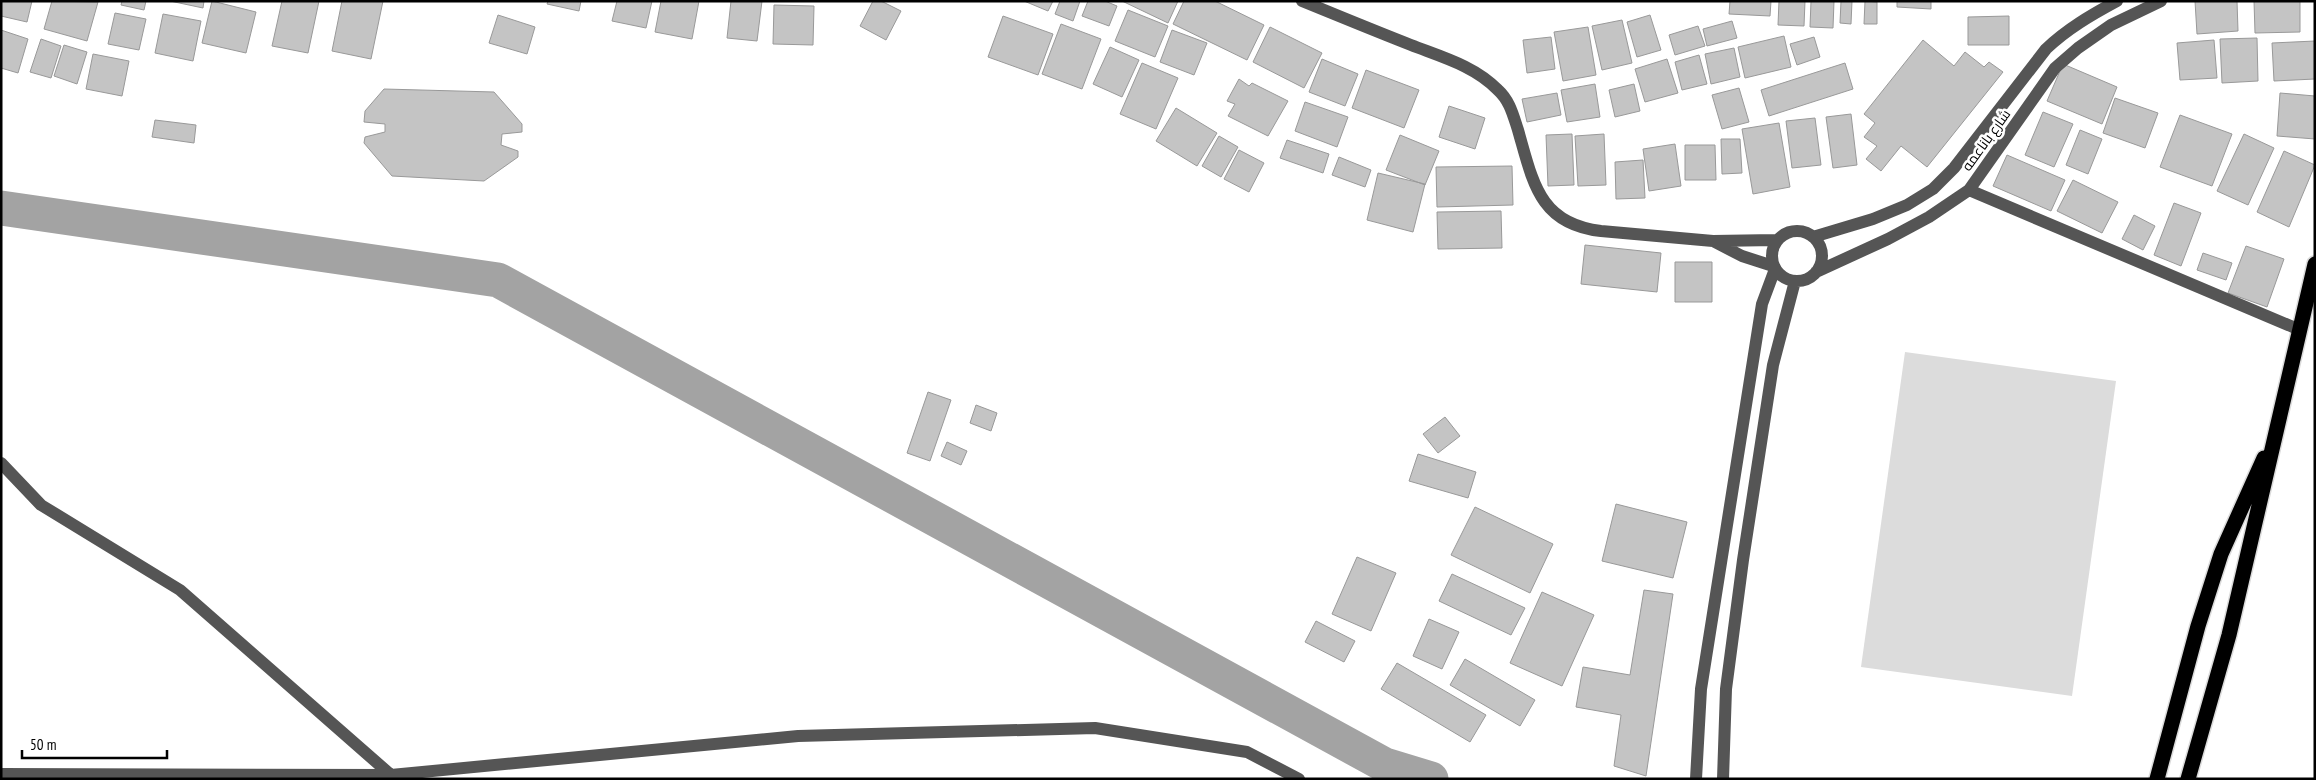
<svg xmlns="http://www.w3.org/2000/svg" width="2316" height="780" font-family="'PT Sans Narrow',Cairo,sans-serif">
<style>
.green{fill:#dcdcdc}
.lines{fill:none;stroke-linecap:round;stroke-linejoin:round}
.river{stroke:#a3a3a3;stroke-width:35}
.building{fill:#c4c4c4;stroke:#999}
.highway-casing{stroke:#dbdbdb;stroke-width:18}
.minor{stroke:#555;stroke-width:12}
.highway{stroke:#000;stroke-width:15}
.labels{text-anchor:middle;stroke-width:5;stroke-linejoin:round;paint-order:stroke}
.street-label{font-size:14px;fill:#000;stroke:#fff}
</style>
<rect width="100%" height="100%" fill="#fff"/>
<!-- green -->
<path class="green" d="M1905 352 2116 381 2072 696 1861 667Z"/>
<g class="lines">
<!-- river -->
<path class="river" d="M1 208 498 280 1385 765 1431 779"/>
</g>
<!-- building -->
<path class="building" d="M1 1H32L27 22 1 16Z
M52 1 98 2 87 41 44 29Z
M122 1H146L144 10 121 5Z
M170 1H204L203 8Z
M212 1 256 12 246 53 202 43Z
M282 1H319L308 53 272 46Z
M342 1H383L371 59 332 51Z
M548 1H581L579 11 547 4Z
M617 1H652L646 28 612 21Z
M661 1H699L692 39 655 32Z
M731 1H762L757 41 727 38Z
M873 1H881L901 11 886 40 860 26Z
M1024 1H1053L1048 11Z
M1060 1H1080L1073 21 1055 14Z
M1088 1H1105L1117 6 1109 26 1082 16Z
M1122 1H1178L1168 23Z
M1184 1H1215L1264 25 1247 60 1173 24Z
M1730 1H1771L1770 16 1729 14Z
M1779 1H1805L1804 26 1778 25Z
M1811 1H1834L1833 28 1810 27Z
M1841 1H1852L1851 24 1840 23Z
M1865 1 1877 2V24H1864Z
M1897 1H1931V9L1897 7Z
M2195 1H2237L2238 31 2197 34Z
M2254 1H2300V32L2255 33Z
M774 5 814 6 813 45 773 44Z
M1128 10 1168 26 1155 57 1115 41Z
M115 13 146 19 139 50 108 44Z
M163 14 201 21 193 61 155 53Z
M498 15 535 27 527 54 489 43Z
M1650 15 1661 50 1637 57 1627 22Z
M1003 16 1053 34 1038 75 988 57Z
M2009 16V45H1968V17Z
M1622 20 1632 63 1602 70 1592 26Z
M1732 21 1737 38 1707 46 1703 29Z
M1061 24 1101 39 1082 89 1042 74Z
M1698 26 1705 46 1675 55 1669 35Z
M1270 27 1322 53 1304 88 1253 62Z
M1588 27 1596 75 1563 81 1554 32Z
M1 30 28 39 18 73 1 68Z
M1172 30 1207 43 1194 75 1160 62Z
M1784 36 1791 67 1745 78 1738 47Z
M1551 37 1555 69 1527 73 1523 40Z
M1814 37 1820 57 1797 65 1790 44Z
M2257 38 2258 81 2222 83 2220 39Z
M41 39 61 46 51 78 30 72Z
M1923 40 1954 66 1965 52 1984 67 1989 62 2003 72 1927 167 1901 146 1881 171 1866 159 1877 146 1864 137 1875 123 1864 114Z
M2214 40 2217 78 2180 80 2177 43Z
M2315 41V79L2274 81 2272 43Z
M64 45 87 52 77 84 54 76Z
M1110 47 1139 60 1122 97 1093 84Z
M1734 48 1740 77 1711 84 1705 54Z
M93 54 129 61 122 96 86 89Z
M1699 55 1707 84 1682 90 1675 62Z
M1322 59 1358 74 1345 106 1309 92Z
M1667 59 1678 93 1645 102 1635 69Z
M1142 63 1178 78 1156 129 1120 114Z
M1845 63 1853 89 1769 116 1761 90Z
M2063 64 2117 87 2102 124 2047 101Z
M1366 70 1419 90 1404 128 1352 108Z
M1239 79 1249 86 1252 83 1288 101 1268 136 1228 116 1235 104 1227 101Z
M1595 84 1600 117 1567 122 1561 90Z
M1634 84 1640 111 1615 117 1609 90Z
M1739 88 1749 122 1722 129 1712 95Z
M384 89 494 92 522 124V132L502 134 501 145 518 151V157L484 181 392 176 364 143 365 137 385 132V124L364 122 365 111Z
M1557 93 1561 115 1527 122 1522 99Z
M2280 93 2315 96V139L2277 136Z
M2115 98 2158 113 2145 148 2103 133Z
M1305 102 1348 117 1337 147 1295 131Z
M1449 106 1485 118 1475 149 1439 137Z
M1176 108 1217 133 1197 166 1156 141Z
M2043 112 2073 124 2054 167 2025 155Z
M1851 114 1857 165 1833 168 1826 117Z
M2180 115 2232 134 2212 186 2160 167Z
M1815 118 1821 165 1792 168 1786 121Z
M155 120 196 125 194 143 152 137Z
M1779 123 1790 187 1753 194 1742 129Z
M2080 130 2102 139 2088 174 2066 165Z
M1572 134 1574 185 1548 186 1546 135Z
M1604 134 1606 185 1578 186 1575 136Z
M2244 134 2274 148 2248 205 2217 191Z
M1400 135 1439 151 1425 185 1386 170Z
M1219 136 1238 147 1221 177 1202 166Z
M1721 139H1740L1742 173 1722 174Z
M1287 140 1329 154 1323 173 1280 158Z
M1675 144 1681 186 1649 191 1643 149Z
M1685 145H1715L1716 180H1685Z
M1239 150 1264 163 1249 192 1224 179Z
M2284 151 2315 165 2289 227 2257 212Z
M2007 155 2065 180 2051 211 1993 186Z
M1339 157 1371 170 1365 187 1332 175Z
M1643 160 1645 198 1616 199 1615 162Z
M1512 166 1513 205 1437 207 1436 167Z
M1378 173 1425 184 1413 232 1367 220Z
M2073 180 2118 202 2102 233 2057 211Z
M2174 203 2201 213 2181 266 2154 255Z
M1501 211 1502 248 1438 249 1437 212Z
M2134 215 2155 226 2143 250 2122 239Z
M1585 245 1661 253 1657 292 1581 284Z
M2246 246 2284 259 2267 307 2228 293Z
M2203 253 2232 263 2226 280 2197 270Z
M1675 262H1712V302H1675Z
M928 392 951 400 930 461 907 453Z
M976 405 997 413 991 431 970 423Z
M1445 417 1460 436 1438 453 1423 434Z
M947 442 967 451 961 465 941 456Z
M1418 454 1476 472 1468 498 1409 481Z
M1616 504 1687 522 1673 578 1602 561Z
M1475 507 1553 544 1530 593 1451 555Z
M1357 557 1396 573 1371 631 1332 614Z
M1452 574 1525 608 1511 635 1439 601Z
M1644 590 1673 594 1646 776 1614 766 1621 715 1576 707 1583 667 1630 675Z
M1542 592 1594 615 1562 686 1510 663Z
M1429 619 1459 632 1442 669 1413 656Z
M1316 621 1355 641 1344 662 1305 642Z
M1465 659 1535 700 1520 726 1450 685Z
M1397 663 1486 715 1470 742 1381 689Z"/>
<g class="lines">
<defs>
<path id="highway" d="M2157 779 2198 626 2221 554 2264 458
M2188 779 2229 635 2315 264"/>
</defs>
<!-- highway casing -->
<use href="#highway" class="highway-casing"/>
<!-- minor -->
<path class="minor" d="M1302 1C1339 16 1375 31 1411 45 1442 57 1475 66 1498 90 1510 101 1513 115 1518 130 1533 182 1539 224 1601 231L1713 241 1776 240
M1969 190 2300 330
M1772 256a25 25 0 1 1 50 0a25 25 0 1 1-50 0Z
M1813 237 1873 219 1907 205 1933 189 1954 168 2046 49C2067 29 2091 15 2117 1
M1713 241 1742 256 1773 266
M1816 272 1888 239 1929 217 1969 190 2055 68 2078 48 2111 25 2161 1
M1 463 41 505 180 590 391 775
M1 774 391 775 798 736 1095 728 1247 752 1299 779
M1696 779 1701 689 1762 304 1775 269
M1723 779 1726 689 1743 560 1773 365 1795 281"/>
<!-- highway -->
<use href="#highway" class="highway"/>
</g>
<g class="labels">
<!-- street labels -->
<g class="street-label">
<text transform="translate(1986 140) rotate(-54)" y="5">شارع باناعمه</text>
</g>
</g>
<!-- border -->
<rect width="2316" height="780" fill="none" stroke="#000000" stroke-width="5"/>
<!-- scale -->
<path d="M22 750v8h145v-8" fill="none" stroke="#000000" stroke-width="2.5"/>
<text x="30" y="750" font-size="15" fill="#000000" stroke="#ffffff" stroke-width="4" paint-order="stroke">50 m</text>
</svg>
